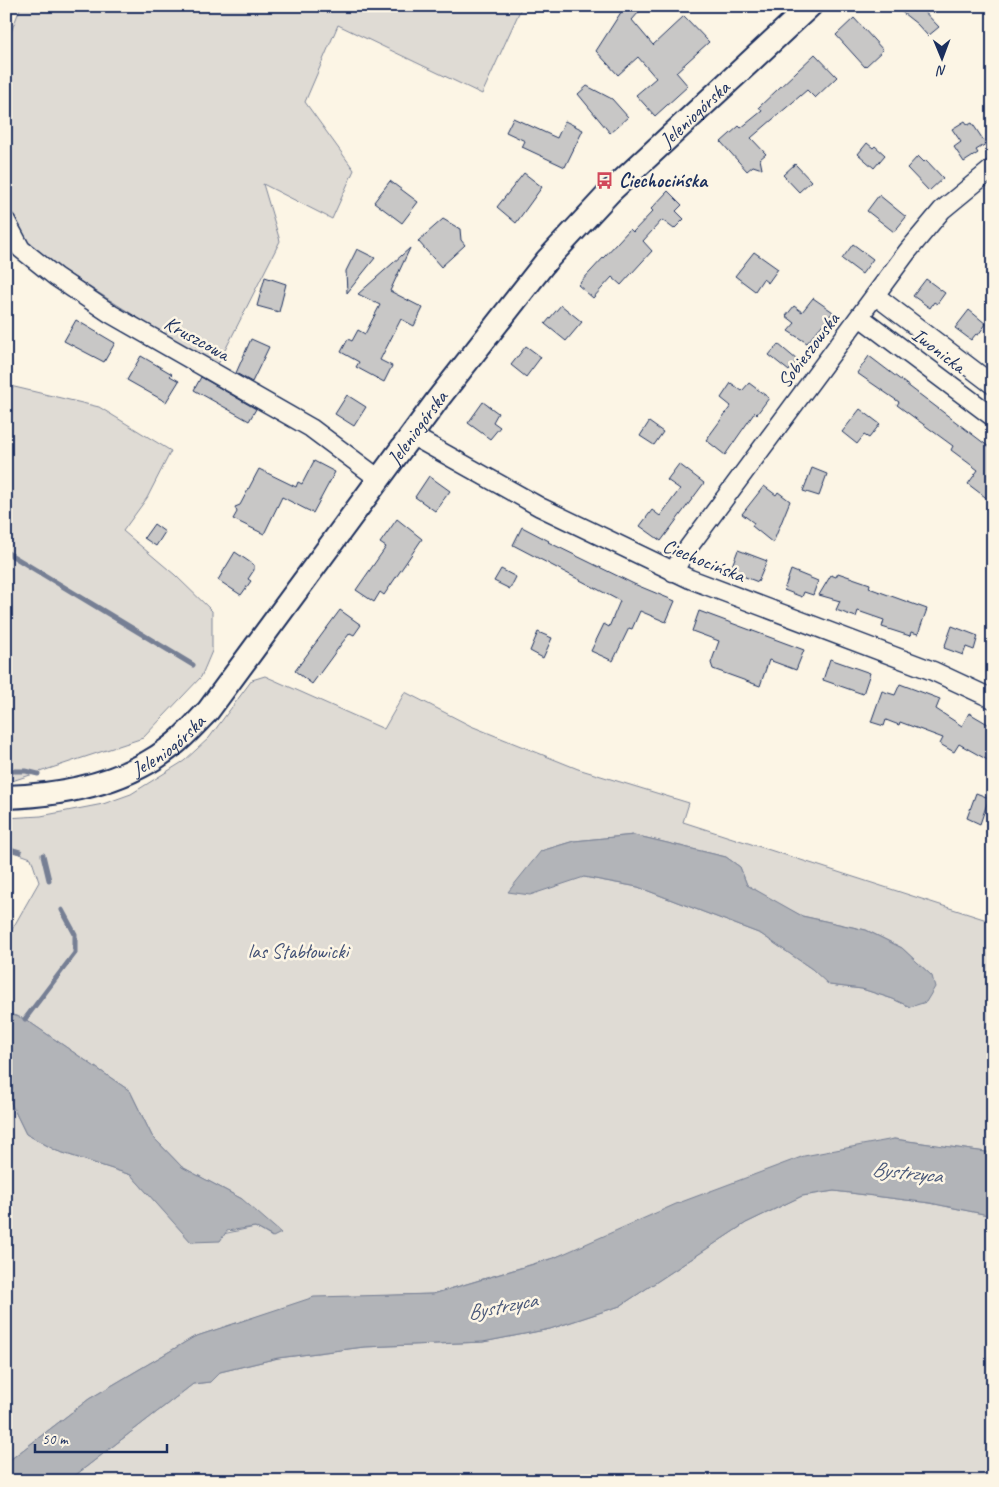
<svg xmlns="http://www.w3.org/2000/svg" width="999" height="1487" font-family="Caveat,sans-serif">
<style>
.green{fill:#dfdbd4;stroke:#7d8599;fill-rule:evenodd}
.water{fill:#b2b4b8;stroke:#767f94}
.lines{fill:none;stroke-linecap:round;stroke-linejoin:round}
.stream{stroke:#767f94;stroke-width:5}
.building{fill:#c8c7c6;stroke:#1b2f5e}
.minor-casing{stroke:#1b2f5e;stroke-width:21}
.tertiary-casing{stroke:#1b2f5e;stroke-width:26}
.minor{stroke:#fcf5e5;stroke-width:18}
.tertiary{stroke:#fcf5e5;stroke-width:22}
.labels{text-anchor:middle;stroke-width:5;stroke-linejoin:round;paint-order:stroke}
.street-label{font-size:20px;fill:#1b2f5e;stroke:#fcf5e5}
.poi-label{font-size:20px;font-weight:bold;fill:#1b2f5e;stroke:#fcf5e5;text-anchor:start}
.park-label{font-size:20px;fill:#425176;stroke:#fcf5e5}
.water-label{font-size:21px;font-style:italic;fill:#485779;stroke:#fcf5e5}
</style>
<rect width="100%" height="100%" fill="#fcf5e5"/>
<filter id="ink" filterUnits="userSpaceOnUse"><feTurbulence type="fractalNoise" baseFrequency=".02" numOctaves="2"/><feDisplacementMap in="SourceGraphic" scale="10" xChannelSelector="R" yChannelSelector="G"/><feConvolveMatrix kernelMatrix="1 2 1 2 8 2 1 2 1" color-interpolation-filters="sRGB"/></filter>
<g filter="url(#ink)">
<!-- green -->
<path class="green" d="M21 6H522L482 94 338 25 305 102 354 170 332 219 263 184 280 241 216 368 27 247 6 202V45Z
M6 385 99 407 171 451 147 498 123 531 175 575 212 611V651L201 677 143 738 6 783Z
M265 676 384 729 405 692 471 726 578 769 689 803 683 822 993 922V1153L894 1139 553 1258 433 1294 314 1298 194 1337 89 1399 6 1463V1093L26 1134 57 1151 131 1175 191 1241 255 1227 272 1237 242 1199 182 1167 152 1136 130 1091 25 1019 6 1013V940L39 882 31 858 6 849V818L41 816 103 804 131 794 184 761 209 738 252 680ZM634 835 726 857 740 867 747 885 775 902 802 916 866 930 902 948 932 976 910 1007 893 999 862 989 830 985 812 969 761 934 638 887 584 877 541 851 574 841Z
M834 1191 930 1203 993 1216V1481H68L193 1384 210 1382 220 1372 278 1358 364 1347 483 1342 550 1329 620 1306 746 1223 802 1196Z"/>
<!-- water -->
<path class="water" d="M634 835 726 857 740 867 747 885 802 916 866 930 902 948 932 976 935 987 926 1002 910 1007 893 999 862 989 829 985 812 969 761 934 638 887 584 877 530 895 508 892 541 851 574 841Z
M6 1013 25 1019 130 1091 152 1136 182 1167 242 1199 281 1233 273 1237 255 1227 227 1231 220 1241 191 1242 131 1175 57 1151 26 1134 6 1093Z
M894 1139 993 1153V1216L930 1203 834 1191 802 1196 746 1223 620 1306 550 1329 483 1342 364 1347 278 1358 220 1372 210 1382 193 1384 68 1481H6V1463L89 1399 194 1337 314 1297 433 1294 554 1258 676 1204 804 1156Z"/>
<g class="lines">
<!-- stream -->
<path class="stream" d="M6 552 193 665
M6 771H26L38 774
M6 848 20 852
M43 855 49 880
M25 1019 75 953V934L62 910"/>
</g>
<!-- building -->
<path class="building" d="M625 6H631L639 12 632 20 653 45 684 16 709 42 676 72 688 86 655 116 636 95 656 78 638 57 618 75 596 51Z
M894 6H919L939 27 928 36 917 24Z
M854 18 883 50 865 67 836 35Z
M815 54 837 77 815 98 807 90 751 138 766 154 760 159 762 169 753 166 747 171 721 142 739 126 741 128 762 111 759 107Z
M587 86 612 99 628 117 610 133 578 94Z
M513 118 557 138 565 121 583 130 565 167 522 147 525 141 506 132Z
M965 121 968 125 972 123 986 144 976 150 978 153 964 162 954 147 961 142 952 129Z
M867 143 873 148 875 146 885 155 874 168 858 154Z
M918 156 924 162 926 160 943 178 929 191 907 168Z
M795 164 811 181 799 192 783 175Z
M524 173 542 187 516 223 497 207Z
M390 181 418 202 402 223 374 202Z
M668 191 682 205 676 211 684 219 674 229 662 220 643 241 652 251 621 285 612 277 593 298 578 285 630 229 633 232 653 211 651 209Z
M879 195 906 217 894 232 867 211Z
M443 219 460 229 461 240 465 245 441 267 418 241Z
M853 244 873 259 862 274 842 259Z
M410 248 390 291 423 308 414 326 401 319 380 360 392 366 384 382 356 367 359 362 341 352 348 339 352 341 358 330 365 334 380 305 358 294Z
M357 249 375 258 347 293 346 271Z
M754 252 778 269 768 283 763 279 755 291 735 276Z
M265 277 286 284 279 312 257 306Z
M926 279 945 293 937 304 934 302 930 308 913 296Z
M813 298 833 312 807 343 788 331 795 323 786 316 794 306 802 312Z
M561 305 582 322 566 341 545 324Z
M969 310 986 324 978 335 976 334 971 340 955 328Z
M76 320 115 343 104 362 64 341Z
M251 339 269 347 252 382 236 373Z
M778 344 797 360 789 371 769 355Z
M526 346 541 357 526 377 511 365Z
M141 356 172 374 170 376 179 381 166 402 127 380Z
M869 356 993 450V503L968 484 978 470 951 450 953 446 897 405 899 402 857 373Z
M201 377 256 409 249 421 194 390Z
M731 383 742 391 749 383 769 398 757 414 755 412 725 455 706 440 731 406 721 398Z
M347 395 366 407 354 426 335 414Z
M483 402 498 413 493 422 500 427 490 439 468 423Z
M860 409 880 424 869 438 864 435 857 444 842 432Z
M649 422 663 432 654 445 640 436Z
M314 461 335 472 313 513 282 497 264 534 233 519 237 512 235 507 240 505 259 469 296 487 298 482 302 484Z
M679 464 704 483 661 541 640 526 652 510 660 516 680 489 667 480Z
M812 468 827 474 819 496 803 491Z
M429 476 450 491 435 511 415 497Z
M764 486 776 495 778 492 790 501 773 543 752 526 754 523 742 514Z
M397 519 422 539 384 595 380 592 374 602 356 590 386 547 380 543Z
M154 524 165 532 156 546 144 538Z
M522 527 549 541 548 542 634 584 675 601 666 622 640 611 632 629 629 628 613 661 591 651 604 624 609 627 620 601 513 545Z
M738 550 767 561 758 582 730 571Z
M235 552 254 565V570L248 579 251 581 241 595 218 580Z
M501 569 516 577 510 589 494 581Z
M791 570 818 581 813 595 804 592 802 597 784 590Z
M838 573 870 584 869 588 927 609 918 634 911 632 910 636 882 627 884 620 858 611 856 617 836 610 840 601 819 595 831 575 836 577Z
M340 610 361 625 354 635 350 633 342 643 312 684 295 671Z
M699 611 804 650 796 670 769 660 760 686 713 669 711 663 719 641 692 631Z
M952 626 978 636 974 650 966 647 963 655 944 648Z
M538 632 552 638 543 658 530 651Z
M830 659 870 673 863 694 823 680Z
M900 684 940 699 936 709 962 726 969 713 993 727V763L959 744 954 752 940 744 943 738 900 722 899 725 886 720 884 726 871 722 882 691 895 695Z
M976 793 989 798 980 824 967 818Z"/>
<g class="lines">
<defs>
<path id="minor" d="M6 221 21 249 56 277 111 314 311 428 379 479
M876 296 993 385
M860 317 993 417
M411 435 540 507 690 579 933 671 993 699
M673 572 685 552 907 252 942 210 993 168"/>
<g id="tertiary">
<path id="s1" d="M6 797C63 795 126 783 172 746 185 736 196 723 208 711L438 399 547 260 610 192 810 6"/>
</g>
</defs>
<!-- minor casing -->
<use href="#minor" class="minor-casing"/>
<!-- tertiary casing -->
<use href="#tertiary" class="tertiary-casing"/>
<!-- minor -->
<use href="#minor" class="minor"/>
<!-- tertiary -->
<use href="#tertiary" class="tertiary"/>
</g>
</g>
<!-- icons -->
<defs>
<symbol id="bus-bare" viewBox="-9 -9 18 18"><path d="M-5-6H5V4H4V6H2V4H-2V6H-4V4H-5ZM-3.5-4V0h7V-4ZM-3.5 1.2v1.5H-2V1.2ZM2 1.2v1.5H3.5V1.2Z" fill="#d1495b" stroke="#fcf5e5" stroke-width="2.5" paint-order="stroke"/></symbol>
</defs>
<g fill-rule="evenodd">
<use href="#bus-bare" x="592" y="168" width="25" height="25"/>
</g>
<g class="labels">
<!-- street labels -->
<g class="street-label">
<text dy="7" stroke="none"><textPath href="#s1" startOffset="999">Jeleniogórska</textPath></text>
<text transform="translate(197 338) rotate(29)" y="7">Kruszcowa</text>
<text transform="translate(808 350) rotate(-53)" y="7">Sobieszowska</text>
<text transform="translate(939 350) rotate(37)" y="7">Iwonicka</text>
<text dy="7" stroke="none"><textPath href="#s1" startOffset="579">Jeleniogórska</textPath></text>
<text transform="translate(704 560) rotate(22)" y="7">Ciechocińska</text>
<text dy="7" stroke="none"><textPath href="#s1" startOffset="174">Jeleniogórska</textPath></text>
</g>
<!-- poi labels -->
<g class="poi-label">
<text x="619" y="187">Ciechocińska</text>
</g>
<!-- park labels -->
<g class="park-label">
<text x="298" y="958">las Stabłowicki</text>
</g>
<!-- water labels -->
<g class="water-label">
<text transform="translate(907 1172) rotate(6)" y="7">Bystrzyca</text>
<text transform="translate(502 1306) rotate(-11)" y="7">Bystrzyca</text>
</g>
</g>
<!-- margin -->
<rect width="999" height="1487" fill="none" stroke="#fcf5e5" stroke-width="25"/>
<rect x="12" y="12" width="974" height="1462" fill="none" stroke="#1b2f5e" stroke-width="2" filter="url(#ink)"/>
<!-- north arrow -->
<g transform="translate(942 58) rotate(179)" stroke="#fcf5e5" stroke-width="4" paint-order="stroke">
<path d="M0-4L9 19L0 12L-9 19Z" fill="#1b2f5e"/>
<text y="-8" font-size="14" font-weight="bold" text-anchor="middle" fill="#1b2f5e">N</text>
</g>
<!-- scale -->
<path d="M35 1444v8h132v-8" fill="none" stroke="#1b2f5e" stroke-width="2.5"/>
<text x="42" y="1444" font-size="15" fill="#1b2f5e" stroke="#fcf5e5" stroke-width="4" paint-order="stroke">50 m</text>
</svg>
